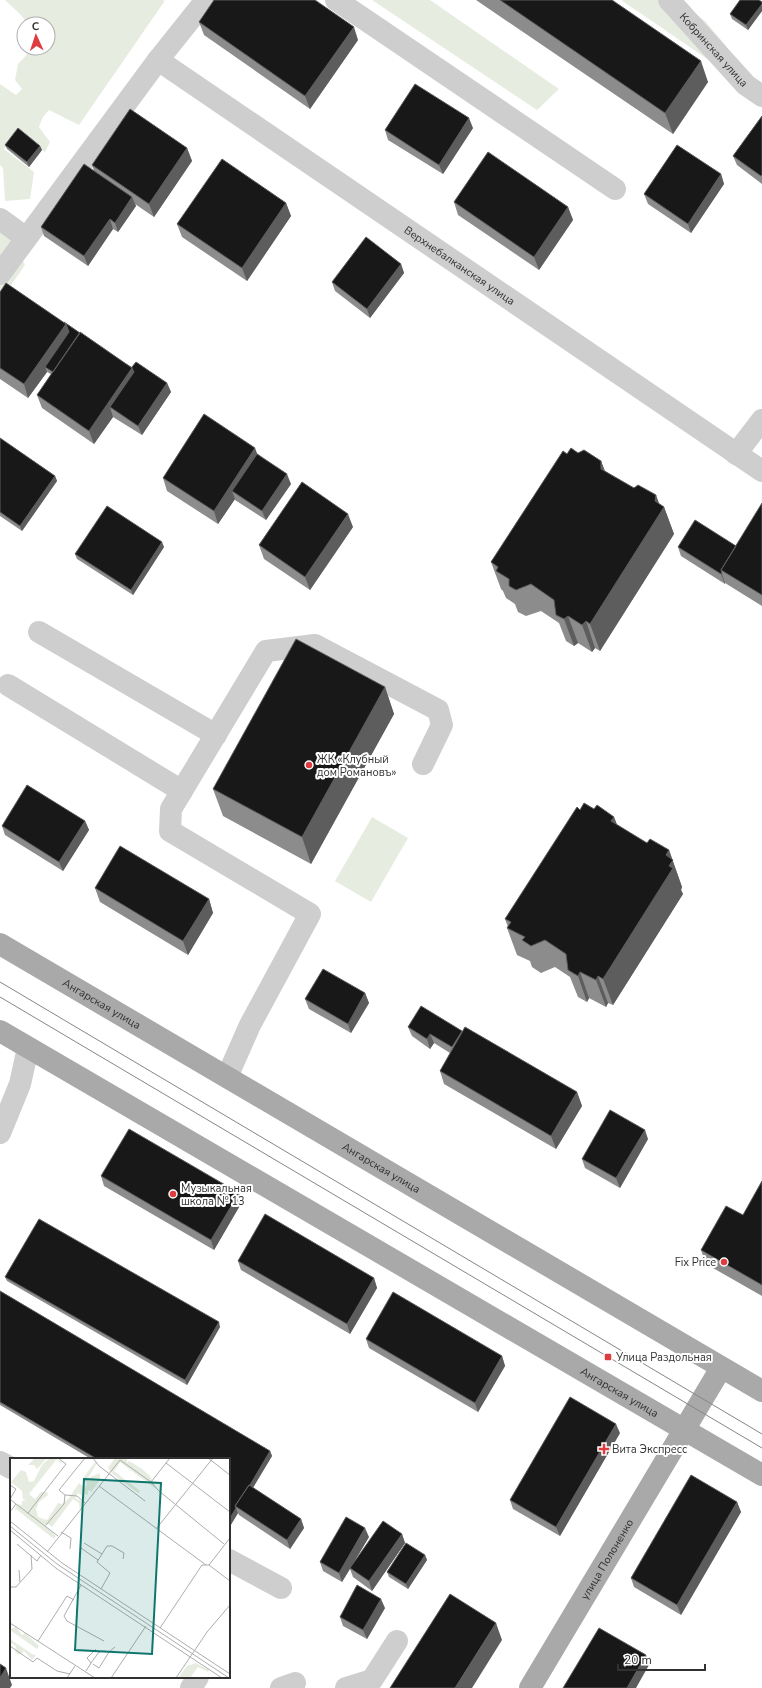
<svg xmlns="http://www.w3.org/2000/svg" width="762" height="1688" font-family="'Nunito Sans',sans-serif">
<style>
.green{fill:#e6ede0}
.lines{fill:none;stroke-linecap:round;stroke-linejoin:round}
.minor{stroke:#cecece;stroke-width:22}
.major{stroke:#a9a9a9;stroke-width:22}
.tram{stroke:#868686;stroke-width:1}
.wall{fill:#8c8c8c}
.shaded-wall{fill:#5d5d5d}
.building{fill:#181818;stroke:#5d5d5d}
.poi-dot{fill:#df3c40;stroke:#fff;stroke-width:1.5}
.labels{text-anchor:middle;stroke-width:4;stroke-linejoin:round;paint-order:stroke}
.street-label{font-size:11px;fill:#313131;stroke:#fff}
.poi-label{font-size:11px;fill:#313131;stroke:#fff;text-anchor:start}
.inset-road{fill:none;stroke:#adadad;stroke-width:1}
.view{fill:#0f766e;fill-opacity:0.15;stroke:#0f766e;stroke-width:2}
.inset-edge{fill:none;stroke:#313131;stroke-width:2}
</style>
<rect width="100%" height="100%" fill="#fff"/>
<!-- green -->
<path class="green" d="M5 0H164V2L79 125 49 110 43 117 39 127 50 142 45 152 19 131 4 149 34 172 30 199 5 201 3 168 0 165V84L16 95 22 89 15 80 18 64 33 48H48V24H28L20 14Z
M372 0H430L559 89 537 110Z
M621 0H676L705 21 727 47 716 65Z
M0 228 7 230 25 265 0 301Z
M372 817 408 838 371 902 335 881Z"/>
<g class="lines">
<!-- minor -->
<g class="minor">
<path d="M336 0 615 189"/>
<path id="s1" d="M669 0 746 85 762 96"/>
<path id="s2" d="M158 60 762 471"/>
<path d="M0 219 26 238"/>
<path d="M0 274 158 60 206 0"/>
<path d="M736 454 762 420"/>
<path d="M39 632 216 735"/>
<path d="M8 685 182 791"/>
<path d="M227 1077 250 1025 310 914 170 831 171 809 266 651 315 645 438 710 442 725 423 764"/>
<path d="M0 1133 20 1084 28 1048"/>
<path d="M0 1462 11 1468"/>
<path d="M229 1560 281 1588"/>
<path d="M191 1688 198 1677"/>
<path d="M281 1688 295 1683"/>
<path d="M346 1688 372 1680 397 1641"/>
</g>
<!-- major -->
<g class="major">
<path id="s3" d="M0 944 762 1391"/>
<path id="s4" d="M0 1031 762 1475"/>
<path id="s5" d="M530 1688 721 1368"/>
</g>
<!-- tram -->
<path class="tram" d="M0 982 762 1434
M0 997 762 1448"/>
</g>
<!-- wall -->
<path class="wall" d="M476 0H612L708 82 673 134Z
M762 2V11L748 30 732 19 730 14Z
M199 22 358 40 310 109 204 35Z
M762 116V184L737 165 733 156Z
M473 128 443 174 388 140 385 130Z
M5 145 40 146 42 150 29 167 7 149Z
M187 148 192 161 154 217 135 204 136 206 118 232 113 229 88 266 44 236 41 227 94 171 92 165Z
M721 174 724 184 691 233 648 204 644 194Z
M454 202 568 207 573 220 539 270 458 215Z
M286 203 291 216 247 281 182 237 177 224Z
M401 264 404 273 370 318 335 291 332 282Z
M0 292 132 367 167 383 171 392 142 435 113 417 94 444 42 408 37 395 51 374 47 372 28 398 0 379Z
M0 438 55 476 57 481 22 531 0 516Z
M578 453 601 461 605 471 664 507 674 534 600 651 595 648 592 652 578 643 574 646 566 641 559 623 541 611 526 616 518 612 515 604 506 598 503 591 501 589 491 562 567 454Z
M258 454 291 484 266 520 235 500V499L218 524 167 491 163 478Z
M762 504V606L725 583V584L681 556 678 547 736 546Z
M353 527 310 590 264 559 259 545Z
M164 547 133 595 77 559 75 554Z
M385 687 394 714 311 864 223 816 213 789Z
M594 809 614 817 617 825 647 843 669 850 682 887 681 890 683 894 613 1005 608 1003 606 1007 589 998 587 1002 578 997 570 977 555 967 541 973 532 967 530 961 517 955 507 928 508 927 505 919 580 810Z
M85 821 89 830 63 871 5 835 2 826Z
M95 888 209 899 213 913 188 955 100 902Z
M365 993 369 1003 351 1033 309 1009 305 999Z
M408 1027 462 1031 577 1092 582 1106 556 1149 444 1084 440 1071 450 1053 434 1043 430 1049 412 1036Z
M648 1139 620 1188 585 1168 582 1159Z
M101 1176 239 1193 242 1202 214 1250 104 1186Z
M762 1181V1296L706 1264 701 1250 743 1215Z
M238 1261 374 1278 377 1288 350 1334 241 1270Z
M5 1277 220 1327 187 1385 7 1281Z
M0 1291 270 1451 272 1456 253 1488 301 1519 304 1528 290 1549 239 1515 238 1513 229 1528V1459H91L0 1405Z
M366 1339 502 1356 505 1366 478 1412 369 1348Z
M620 1433 560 1536 513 1509 510 1500Z
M737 1502 741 1512 681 1615 634 1587 631 1578Z
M402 1534 405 1543 372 1591 353 1577 350 1569 342 1582 323 1571 320 1562 369 1537 355 1560Z
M425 1555 427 1560 408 1589 389 1577 387 1572Z
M385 1608 367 1639 343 1626 340 1617Z"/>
<!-- shaded-wall -->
<path class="shaded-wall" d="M762 4V11L748 30 746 25Z
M354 27 358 40 310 109 305 96Z
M701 61 708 82 673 134 665 113Z
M469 118 473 128 443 174 439 165Z
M40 146 42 150 29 167 27 162Z
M187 148 192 161 154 217 149 204Z
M721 174 724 184 691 233 688 224Z
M132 197 136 206 118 232 115 223Z
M286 203 291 216 247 281 242 268Z
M568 207 573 220 539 270 534 257Z
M110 219 113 229 88 266 84 256Z
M401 264 404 273 370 318 367 309Z
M66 324 71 337 45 367 47 372 28 398 24 384Z
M132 368 137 381 110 407 113 417 94 444 89 431Z
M167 383 171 392 142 435 138 426Z
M255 448 260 461 232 491 235 499 218 524 214 511Z
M601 461 611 488 601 469Z
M287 474 291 484 266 520 262 511Z
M55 476 57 481 22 531 20 526Z
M656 495 662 511 664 507 674 534 600 651 590 624 655 501Z
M348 514 353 527 310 590 305 577Z
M162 542 164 547 133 595 131 590Z
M721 574H722L725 583V584Z
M568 616 578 643 574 646 564 619Z
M586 621 595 648 592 652 582 625Z
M385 687 394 714 311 864 302 837Z
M614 817 624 843 611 821Z
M85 821 89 830 63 871 59 862Z
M669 850 682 887 681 890 683 894 613 1005 603 979Z
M209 899 213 913 188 955 183 941Z
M580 972 589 998 587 1002 578 976Z
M598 976 608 1003 606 1007 596 980Z
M365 993 369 1003 351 1033 348 1024Z
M430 1034 434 1043 430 1049 427 1039Z
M577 1092 582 1106 556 1149 551 1136Z
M645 1130 648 1139 620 1188 616 1178Z
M239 1193 242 1202 214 1250 211 1240Z
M374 1278 377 1288 350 1334 347 1324Z
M219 1322 220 1327 187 1385 185 1380Z
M502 1356 505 1366 478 1412 475 1403Z
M616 1424 620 1433 560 1536 556 1527Z
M270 1451 272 1456 240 1509 237 1507Z
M737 1502 741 1512 681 1615 677 1605Z
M236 1508 238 1513 229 1528V1520Z
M301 1519 304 1528 290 1549 287 1540Z
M365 1528 369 1537 342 1582 339 1573Z
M402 1534 405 1543 372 1591 369 1581Z
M425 1555 427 1560 408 1589 406 1584Z
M381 1599 385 1608 367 1639 363 1630Z
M496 1623 502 1640 472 1688H455Z
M646 1655 649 1665 636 1688H627Z
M6 1668 12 1685 10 1688H0V1678Z"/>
<!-- building -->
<path class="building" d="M214 0H315L354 27 305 96 199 22Z
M500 0H612L701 61 665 113Z
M740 0H759L762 2V4L746 25 730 14Z
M415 84 469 118 439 165 385 130Z
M130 109 187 148 149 204 92 165Z
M762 116V175L761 176 733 156Z
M18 128 40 146 27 162 5 145Z
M677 145 721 174 688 224 644 194Z
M488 152 568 207 534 257 454 202Z
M222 159 286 203 242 268 177 224Z
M84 164 132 197 115 223 110 219 84 256 41 227Z
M366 237 401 264 367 309 332 282Z
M6 283 66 324 24 384 0 368V292Z
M64 322 80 333 53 372 45 367 69 332 66 324Z
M80 332 132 368 89 431 37 395Z
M136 362 167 383 138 426 110 407 134 372 132 368V367Z
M204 414 255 448 214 511 163 478Z
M0 438 55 476 20 526 0 512Z
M571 448 578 453 584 450 601 461V469L634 488 638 485 656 495 655 501 664 507 590 624 586 621 582 625 568 616 564 619 556 615 554 600 531 584 516 590 509 586V579L496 571 498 567 491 562 563 451 567 454Z
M257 454 287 474 262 511 232 491Z
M302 482 348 514 305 577 259 545Z
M762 503V595L721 570Z
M107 506 162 542 131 590 75 554Z
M695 520 736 546 721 570 722 574H721L678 547Z
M296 639 385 687 302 837 213 789Z
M27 785 85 821 59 862 2 826Z
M584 803 594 809 597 805 614 817 611 821 647 843 650 839 669 850 666 855 673 860 669 866 673 868 603 979 598 976 596 980 580 972 578 976 568 970 566 954 545 940 531 946 522 940 525 937 507 928 511 922 505 919 577 807 580 810Z
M120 846 209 899 183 941 95 888Z
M323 969 365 993 348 1024 305 999Z
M421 1006 462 1031 452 1047 430 1034 427 1039 408 1027Z
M465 1027 577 1092 551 1136 440 1071Z
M610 1110 645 1130 616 1178 582 1159Z
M129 1129 239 1193 211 1240 101 1176Z
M762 1181V1285L701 1250 726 1206 743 1215Z
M265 1214 374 1278 347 1324 238 1261Z
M39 1219 219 1322 185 1380 5 1277Z
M0 1291 270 1451 250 1485H249L235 1506 236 1508 229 1520V1459H97L0 1402Z
M393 1292 502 1356 475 1403 366 1339Z
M570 1397 616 1424 556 1527 510 1500Z
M691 1475 737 1502 677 1605 631 1578Z
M249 1485 301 1519 287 1540 235 1506Z
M346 1517 365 1528 339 1573 320 1562Z
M383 1521 402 1534 369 1581 350 1568Z
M406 1543 425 1555 406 1584 387 1572Z
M357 1585 381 1599 363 1630 340 1617Z
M450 1594 496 1623 455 1688H390Z
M599 1628 646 1655 627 1688H563Z
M0 1664 6 1668 0 1678Z"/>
<!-- markers -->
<g class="poi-dot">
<circle cx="309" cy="765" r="4"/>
<circle cx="173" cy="1194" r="4"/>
<circle cx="724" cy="1262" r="4"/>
<rect x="604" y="1353" width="8" height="8" rx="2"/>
<path d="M602 1443h4v4h4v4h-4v4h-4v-4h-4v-4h4z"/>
</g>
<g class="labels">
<!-- street labels -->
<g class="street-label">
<text dy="4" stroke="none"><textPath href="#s1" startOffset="67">Кобринская улица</textPath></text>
<text dy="4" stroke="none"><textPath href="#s2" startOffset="365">Верхнебалканская улица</textPath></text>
<text dy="4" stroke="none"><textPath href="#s3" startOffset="118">Ангарская улица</textPath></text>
<text dy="4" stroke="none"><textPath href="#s3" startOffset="442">Ангарская улица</textPath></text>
<text dy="4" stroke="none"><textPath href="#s4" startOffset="717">Ангарская улица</textPath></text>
<text dy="4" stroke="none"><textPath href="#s5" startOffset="150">улица Полоненко</textPath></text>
</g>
<!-- poi labels -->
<g class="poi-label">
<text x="317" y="763">ЖК «Клубный<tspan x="317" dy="13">дом Романовъ»</tspan></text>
<text x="181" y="1192">Музыкальная<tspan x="181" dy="13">школа № 13</tspan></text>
<text x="716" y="1266" text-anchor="end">Fix Price</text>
<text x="616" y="1361">Улица Раздольная</text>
<text x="612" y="1453">Вита Экспресс</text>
</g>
</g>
<!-- overview -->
<g transform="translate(10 1458)">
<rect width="220" height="220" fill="#fff"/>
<path d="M25 0H37L27 11 24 7H18ZM43 0 52 4V6L46 2 19 36 25 41 31 34H37L38 37 29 44 26 51 28 59 37 62 48 45 52 46 59 40 69 25 75 30 77 25 73 20 86 3 87 5 78 20 90 15V22L81 34 78 32V37L74 36 76 41 68 35 65 40 73 44 70 54 69 45 63 41 42 69 38 66 36 68 46 78 44 81 6 51 4 53 7 46 12 47V43L16 42 13 41 12 33 1 24 11 12 16 14 19 24 24 23 32 7 38 1ZM105 0H117V5L119 3 132 11 140 18 146 31 110 4 104 13 130 33 128 35 104 17 98 10ZM0 169 1 171 6 169 12 177 15 175 29 188 27 191 0 172ZM0 181 22 196 26 197 22 202 14 193 9 197 5 194 6 189 2 185 0 188ZM186 205 199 212 198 214 188 209 180 220H168L177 208Z" fill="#e6ede0"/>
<path class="inset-road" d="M83 0 89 8 135 43M198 0 220 17M156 5 220 54M141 24 160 0M0 27 6 31 0 41 6 46M89 28 196 107M55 37 67 38 75 45M0 54 6 46 48 78M18 55 56 6 48 0M0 63 52 105 220 216M36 67 54 46 55 37 49 32 75 0M0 68 47 106 219 220M146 71 203 0M0 72 47 111 212 220M51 74 61 80 60 91M74 85 92 96M7 86 27 103 31 97M71 90 88 102M37 94 110 2 141 24 149 33 214 86M199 107 220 123M9 112 10 124M71 127 54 158 57 163 94 183M0 129H6L22 111 21 97M91 131 100 115 87 104 97 88H102L114 95 113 101M0 165 85 220M150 170 192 107H199L220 80M28 183 57 138 64 142M0 188 23 204 27 200 47 213 60 216M81 205 89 194 95 193M83 206 89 210 99 194 105 189M76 213 81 205 77 200 86 191M57 220 65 208M101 220 136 168M166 220 197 174 220 147"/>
<path class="view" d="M74 21 151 25 142 196 65 192Z"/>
<rect width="220" height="220" class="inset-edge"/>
</g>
<!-- north arrow -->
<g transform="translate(36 36) rotate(357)"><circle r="19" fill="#ffffff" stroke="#adadad"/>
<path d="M0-3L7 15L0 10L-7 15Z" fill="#df3c40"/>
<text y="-6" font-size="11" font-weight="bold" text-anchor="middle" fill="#313131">С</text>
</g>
<!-- scale -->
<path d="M618 1664v6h87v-6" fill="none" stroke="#313131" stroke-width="2"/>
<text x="624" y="1664" font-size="12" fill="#313131" stroke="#ffffff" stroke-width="3" paint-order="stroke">20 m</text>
</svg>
